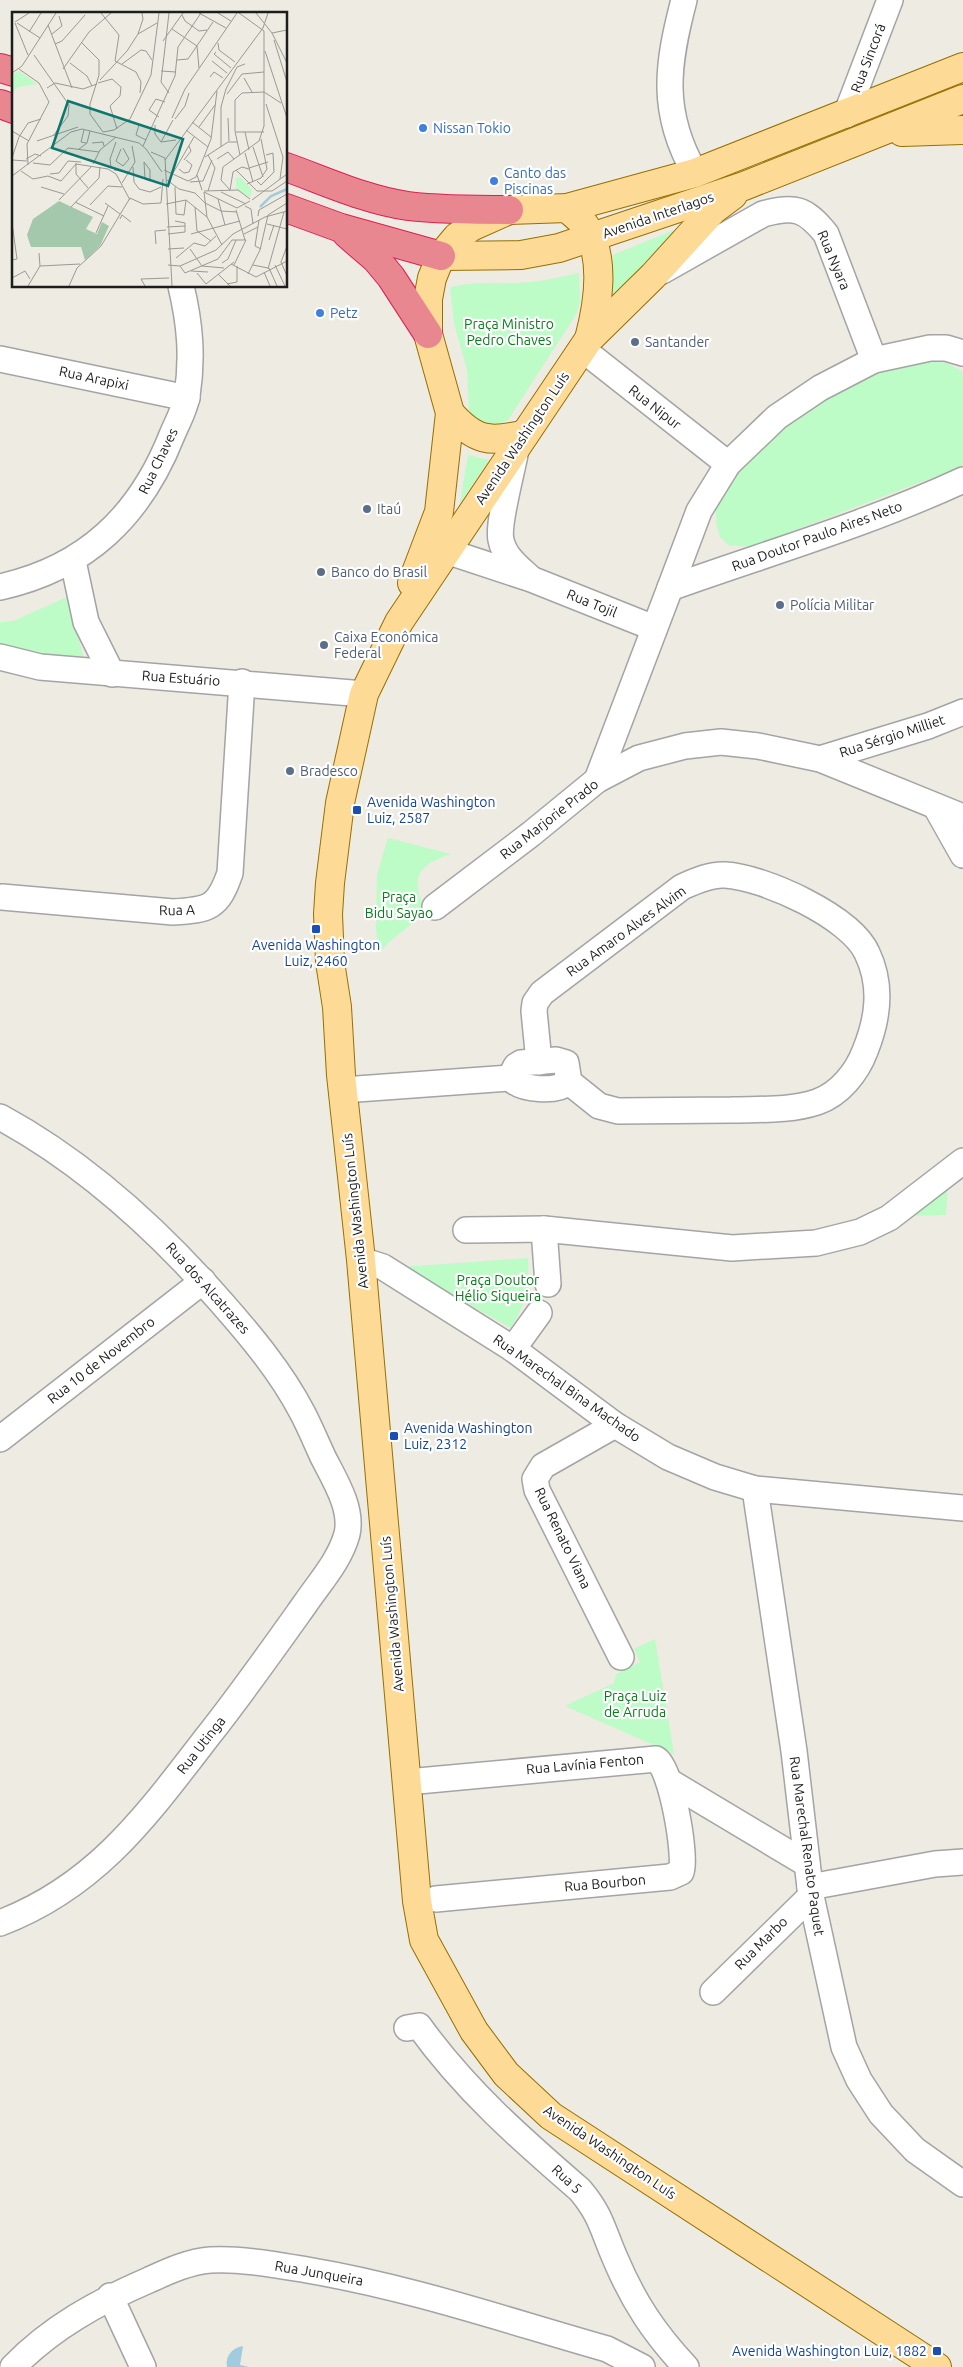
<svg xmlns="http://www.w3.org/2000/svg" width="963" height="2367" viewBox="0 0 963 2367" font-family="Ubuntu,sans-serif">
  <rect width="100%" height="100%" fill="#eeebe2"/>
  <g fill="#bdfbc7">
    <path d="M674 230 673 237 615 296 608 294 613 255Z"/>
    <path d="M579 273 580 301 577 313 508 420 493 427 485 425 476 419 469 410 467 370 454 323 450 288C463 281 513 284 532 282 548 280 563 276 579 273Z"/>
    <path d="M923 360 947 363 963 372V466L751 547 728 545 720 537 716 522V506L745 458 817 401 894 363Z"/>
    <path d="M468 455 489 460 460 503Z"/>
    <path d="M67 597 85 662 14 652 0 646V622L13 621Z"/>
    <path d="M388 838 451 854C416 866 410 877 426 912L388 943 379 953 376 929 377 875Z"/>
    <path d="M948 1184 946 1215 910 1216Z"/>
    <path d="M528 1258C530 1285 525 1305 511 1328L401 1267Z"/>
    <path d="M655 1639 674 1754 565 1706 614 1683 616 1674 640 1662 634 1649Z"/>
  </g>
  <path fill="#a1cbde" d="M243 2346 240 2365 249 2367H227C225 2356 232 2348 243 2346Z"/>
  <g fill="none" stroke-linecap="round" stroke-linejoin="round">
    <defs>
      <g id="minor">
        <path d="M684 0C667 65 660 112 695 173"/>
        <path d="M846 115 890 0"/>
        <path d="M662 271 763 214C795 205 806 209 826 234L874 360"/>
        <path d="M582 349 728 464"/>
        <path d="M963 353 946 348H930L874 360 820 388 777 417 728 464 699 511 670 588C768 553 868 524 963 480"/>
        <path d="M0 359 187 398"/>
        <path d="M516 449C513 469 497 524 501 540 504 556 518 567 529 577"/>
        <path d="M446 551 531 579 654 628"/>
        <path d="M73 561 86 622 112 674"/>
        <path d="M0 587C86 568 140 516 172 435 177 423 185 409 187 396 193 357 190 324 181 286"/>
        <path d="M0 657 40 667 364 694"/>
        <path d="M820 759 928 726 963 712"/>
        <path d="M597 780 670 588"/>
        <path d="M936 807 963 855"/>
        <path d="M2 897 173 912C209 910 218 908 230 873L242 682"/>
        <path d="M435 907 531 834 597 780 639 758 685 746 721 742 758 746 820 759 963 817"/>
        <path d="M556 1060 566 1063 569 1082C556 1093 521 1090 510 1078L516 1066 521 1063Z"/>
        <path d="M539 1062 534 1011 535 1003 542 993 682 887C695 881 711 874 725 875 764 877 851 917 867 953 883 986 878 1019 865 1051 857 1072 840 1094 817 1102 790 1111 760 1109 731 1110 694 1110 656 1111 618 1111L599 1106 569 1082"/>
        <path d="M343 1090 510 1078"/>
        <path d="M0 1117C85 1163 158 1230 221 1302 251 1336 281 1372 302 1412 310 1427 316 1442 323 1457 334 1479 353 1508 347 1534 340 1560 320 1582 305 1604 273 1649 242 1693 208 1736 147 1815 97 1886 0 1923"/>
        <path d="M544 1229 548 1284"/>
        <path d="M466 1230 544 1229 732 1248 816 1243 860 1232 889 1218 963 1161"/>
        <path d="M361 1260 383 1267 513 1349 615 1425 668 1457 715 1477 755 1489 963 1508"/>
        <path d="M513 1349 539 1313"/>
        <path d="M615 1425 543 1466 535 1479 537 1490 621 1657"/>
        <path d="M0 1439 203 1281"/>
        <path d="M755 1489 794 1751 811 1896 844 2047 859 2080 881 2114 915 2150 963 2184"/>
        <path d="M418 1781 656 1759C671 1766 687 1857 681 1872L670 1877 436 1899"/>
        <path d="M670 1782 807 1864"/>
        <path d="M810 1887 935 1864 963 1862"/>
        <path d="M713 1992 811 1896"/>
        <path d="M407 2028 419 2026C465 2090 521 2139 580 2190 601 2215 602 2228 615 2258 633 2301 654 2333 686 2367"/>
        <path d="M110 2296 143 2367"/>
        <path d="M13 2367C52 2327 98 2302 149 2280 169 2271 188 2262 210 2260 240 2258 277 2265 307 2270 409 2287 508 2321 607 2349L642 2367"/>
      </g>
      <g id="major">
        <path d="M902 132 963 130"/>
        <path d="M567 208C573 214 581 219 586 227 606 259 598 305 589 339L399 622 364 694 340 803 330 883 328 914 330 962 337 1007 341 1075 361 1260 417 1901 424 1940 474 2031 506 2074 551 2116 937 2367"/>
        <path d="M441 256 521 255 559 248 744 186 963 99"/>
        <path d="M589 339 653 276 713 210 733 195"/>
        <path d="M450 413C475 441 489 443 525 434"/>
        <path d="M412 583 439 512 450 413 428 334V299L432 278 441 256 457 237 471 227 509 210 567 208 695 173 963 67"/>
      </g>
      <g id="highway">
        <path d="M0 68 14 72"/>
        <path d="M0 104 14 109"/>
        <path d="M286 167C325 181 366 200 408 206 441 210 475 210 509 210"/>
        <path d="M286 208 341 228 441 256"/>
        <path d="M347 234 376 259 391 277 428 334"/>
      </g>
    </defs>
    <use href="#minor" stroke="#a4a4a4" stroke-width="28"/>
    <use href="#major" stroke="#957000" stroke-width="30"/>
    <use href="#highway" stroke="#dd1f50" stroke-width="30"/>
    <use href="#minor" stroke="#fff" stroke-width="25"/>
    <use href="#major" stroke="#feda97" stroke-width="28"/>
    <use href="#highway" stroke="#e98791" stroke-width="28"/>
  </g>
  <g fill="#3f7fe0" stroke="#fff" stroke-width="2">
    <circle cx="423" cy="128" r="5"/>
    <circle cx="494" cy="181" r="5"/>
    <circle cx="320" cy="313" r="5"/>
  </g>
  <g fill="#5c6f8a" stroke="#fff" stroke-width="2">
    <circle cx="635" cy="342" r="5"/>
    <circle cx="367" cy="509" r="5"/>
    <circle cx="321" cy="572" r="5"/>
    <circle cx="780" cy="605" r="5"/>
    <circle cx="324" cy="645" r="5"/>
    <circle cx="290" cy="771" r="5"/>
  </g>
  <g fill="#1a4fb4" stroke="#fff" stroke-width="2">
    <rect x="352" y="805" width="10" height="10" rx="2.5"/>
    <rect x="311" y="924" width="10" height="10" rx="2.5"/>
    <rect x="389" y="1431" width="10" height="10" rx="2.5"/>
    <rect x="932" y="2346" width="10" height="10" rx="2.5"/>
  </g>
  <g text-anchor="middle" dominant-baseline="central" stroke-width="4.5" stroke-linejoin="round" paint-order="stroke">
    <g font-size="14" fill="#1d1d1d" stroke="#fff">
      <text transform="translate(868 58) rotate(-69)">Rua Sincorá</text>
      <text transform="translate(658 215) rotate(-19)">Avenida Interlagos</text>
      <text transform="translate(834 260) rotate(67)">Rua Nyara</text>
      <text transform="translate(94 378) rotate(12)">Rua Arapixi</text>
      <text transform="translate(655 407) rotate(38)">Rua Nipur</text>
      <text transform="translate(522 438) rotate(-56)">Avenida Washington Luís</text>
      <text transform="translate(158 461) rotate(-64)">Rua Chaves</text>
      <text transform="translate(817 536) rotate(-20)">Rua Doutor Paulo Aires Neto</text>
      <text transform="translate(592 603) rotate(22)">Rua Tojil</text>
      <text transform="translate(181 678) rotate(4)">Rua Estuário</text>
      <text transform="translate(892 736) rotate(-18)">Rua Sérgio Milliet</text>
      <text transform="translate(549 819) rotate(-38)">Rua Marjorie Prado</text>
      <text transform="translate(177 910) rotate(-1)">Rua A</text>
      <text transform="translate(626 931) rotate(-36)">Rua Amaro Alves Alvim</text>
      <text transform="translate(355 1211) rotate(-96)">Avenida Washington Luís</text>
      <text transform="translate(208 1288) rotate(48)">Rua dos Alcatrazes</text>
      <text transform="translate(101 1360) rotate(-38)">Rua 10 de Novembro</text>
      <text transform="translate(567 1388) rotate(35)">Rua Marechal Bina Machado</text>
      <text transform="translate(563 1538) rotate(64)">Rua Renato Viana</text>
      <text transform="translate(392 1614) rotate(-95)">Avenida Washington Luís</text>
      <text transform="translate(201 1745) rotate(-52)">Rua Utinga</text>
      <text transform="translate(585 1764) rotate(-5)">Rua Lavínia Fenton</text>
      <text transform="translate(807 1846) rotate(82)">Rua Marechal Renato Paquet</text>
      <text transform="translate(605 1883) rotate(-5)">Rua Bourbon</text>
      <text transform="translate(761 1943) rotate(-45)">Rua Marbo</text>
      <text transform="translate(610 2152) rotate(34)">Avenida Washington Luís</text>
      <text transform="translate(567 2179) rotate(43)">Rua 5</text>
      <text transform="translate(319 2273) rotate(10)">Rua Junqueira</text>
    </g>
    <g font-size="14" fill="#366cbe" stroke="#fff" text-anchor="start">
      <text x="433" y="128">Nissan Tokio</text>
      <text x="504" y="173">Canto das<tspan x="504" dy="16">Piscinas</tspan></text>
      <text x="330" y="313">Petz</text>
    </g>
    <g font-size="14" fill="#087d1c" stroke="#fff">
      <text x="509" y="324">Praça Ministro<tspan x="509" dy="16">Pedro Chaves</tspan></text>
      <text x="399" y="897">Praça<tspan x="399" dy="16">Bidu Sayao</tspan></text>
      <text x="498" y="1280">Praça Doutor<tspan x="498" dy="16">Hélio Siqueira</tspan></text>
      <text x="635" y="1696">Praça Luiz<tspan x="635" dy="16">de Arruda</tspan></text>
    </g>
    <g font-size="14" fill="#4e5e75" stroke="#fff" text-anchor="start">
      <text x="645" y="342">Santander</text>
      <text x="377" y="509">Itaú</text>
      <text x="331" y="572">Banco do Brasil</text>
      <text x="790" y="605">Polícia Militar</text>
      <text x="334" y="637">Caixa Econômica<tspan x="334" dy="16">Federal</tspan></text>
      <text x="300" y="771">Bradesco</text>
    </g>
    <g font-size="14" fill="#164399" stroke="#fff" text-anchor="start">
      <text x="367" y="802">Avenida Washington<tspan x="367" dy="16">Luiz, 2587</tspan></text>
      <text x="316" y="945" text-anchor="middle">Avenida Washington<tspan x="316" dy="16">Luiz, 2460</tspan></text>
      <text x="404" y="1428">Avenida Washington<tspan x="404" dy="16">Luiz, 2312</tspan></text>
      <text x="927" y="2351" text-anchor="end">Avenida Washington Luiz, 1882</text>
    </g>
  </g>
  <g transform="translate(12 12)">
    <rect width="275" height="275" fill="#eeebe2"/>
    <path d="M47 189 81 205 74 217 85 222 90 210 97 214 88 234 73 248 69 235H19L15 223 21 207Z" fill="#a3c8ab"/>
    <path d="M7 59 25 72 6 75 0 81V63ZM228 165 240 178 238 185 224 177V166Z" fill="#bdfbc7"/>
    <path fill="none" stroke="#a1cbde" stroke-width="2.5" d="M248 195 259 184 275 177"/>
    <path fill="none" stroke="#9a9993" stroke-width="1" d="M89 1 107 23 103 49 124 60 129 70 128 81M157 1 149 70 157 81M187 1 214 16M206 1 219 9M244 1 260 21 275 51M170 3 173 9 187 19 195 18M3 10 17 1M3 11 16 43M5 11 28 26M36 13 60 76M160 17 185 34 187 56M17 20 29 1M260 21 275 18M40 22 50 14 47 4M126 22 131 7 130 1M262 28 275 70M151 29 171 1M70 31 87 48V63L78 92V102L91 120 102 118 118 107 139 63 147 1M206 31 207 38 223 50M43 32 50 29 73 3M253 39 275 106M204 40 202 42 219 56M22 43 57 93 56 104 41 124M165 48 176 47 201 10M200 49 215 61M58 51 75 64 80 74M110 52 129 38 134 39 140 48M7 57 27 71 37 90 15 132 16 153M51 57 77 20 99 1M149 59 164 60M0 61 10 54 44 1M198 65 202 60 211 66M232 66 240 80M88 68 115 39 126 22 145 11M86 71 100 67 109 75 108 84 98 94 105 117M35 76 43 71 71 77 85 72M252 80 269 91M215 82 230 62 252 60M254 92 271 145 268 167M147 105 137 98 144 87 153 90M160 106 173 77 225 1M216 106 217 129M163 107 173 94 177 81M180 110 199 125M127 113 124 123 134 128M143 113V122L149 130 164 128M187 115 203 93M72 118 69 130 74 131M174 118 196 135M0 119 17 129M224 120H252M233 120 237 138M25 129 66 115M149 130 161 108M80 131 91 130 92 134M131 134 163 64 166 35 189 1M209 135V95L214 77 225 55 233 52M241 135 251 165M67 137 75 131 78 119M109 137 104 149 111 154 117 147 111 136M139 140 153 146 160 274M233 141 241 170M228 143 223 119V88L230 81 252 80M193 145 216 130H225M0 146 7 125 16 111 29 107M14 147 23 142 29 144M205 147 216 140 222 147M0 148 15 149M153 148 251 16 256 1M172 148 179 139 177 134M132 150 138 158V169L133 167ZM21 151 38 153 56 136 87 140M64 151V162L76 176M81 152 88 138 104 125M121 155 122 170 127 177 138 180 149 175M99 156 98 147 104 130M237 156 256 150M167 157 172 161 177 160 180 153 174 148M102 158 117 160M152 158 176 169 184 165 199 127 205 79M224 158 245 179H260L275 169M9 159 21 167 36 164 49 169 64 152 96 157 104 162 118 188M161 161 182 125M38 162 47 161 56 149 69 150M185 163 190 178M0 164 59 120 70 117 127 131 134 137 150 160M155 168 167 177 183 181 193 191 209 199 225 200M245 169 249 173 262 160 261 141 254 143M178 170 191 169 200 148M110 171 123 150 120 134M235 172 249 166 255 157 249 127M29 175 52 182M163 175 164 202 172 203 174 188M218 178 209 168 211 155 247 129 252 114V19L227 1M218 178 221 160 230 155 237 157M192 179 226 178 238 187M196 179 203 156 196 143M192 180 195 205 210 233M192 180 225 196 238 189M209 180 234 192M206 187 213 213M47 188 80 154M240 188 275 162M63 190 92 204M93 191 108 202M154 192 174 188 195 205M78 193 96 174 110 175M233 194 239 197 241 212M59 195 87 166 88 155M183 195 185 219 199 229M224 198 233 228M256 203 275 191M246 204 247 198 275 182M108 207 110 203 119 210M247 208 243 234 249 237M0 211 5 247 0 248M255 212 275 217M155 215 173 214M84 221 96 194M156 222 173 220V211L163 209M179 222 228 209M232 222 246 215M257 228 262 213M144 232 143 219 154 218M275 234 269 250 275 264M156 237 172 236M178 237 190 254 212 256M164 246 182 231 193 234 204 224M210 251 216 247 224 228M219 252 244 265M156 253 168 254 204 238 221 222 253 205 275 199M241 253 256 256M263 253 273 274M28 254 68 252M168 254 173 261 206 247 220 228H234L222 253M257 256 265 274M256 257 272 200M179 259 196 260M252 260 258 274M185 261 194 272 222 250M206 262 218 274M236 262 248 238 256 203M244 265 275 249M0 266 13 259 18 267M215 272 225 270V254M16 274 28 254 27 241M57 274 65 256 89 234 118 186 131 192 149 191 151 167M133 274 129 267 157 266"/>
    <path fill="#0f766e" fill-opacity="0.15" stroke="#0f766e" stroke-width="2.5" d="M56 89 171 127 156 174 40 136Z"/>
    <rect width="275" height="275" fill="none" stroke="#1d1d1d" stroke-width="2.5"/>
  </g>
</svg>
